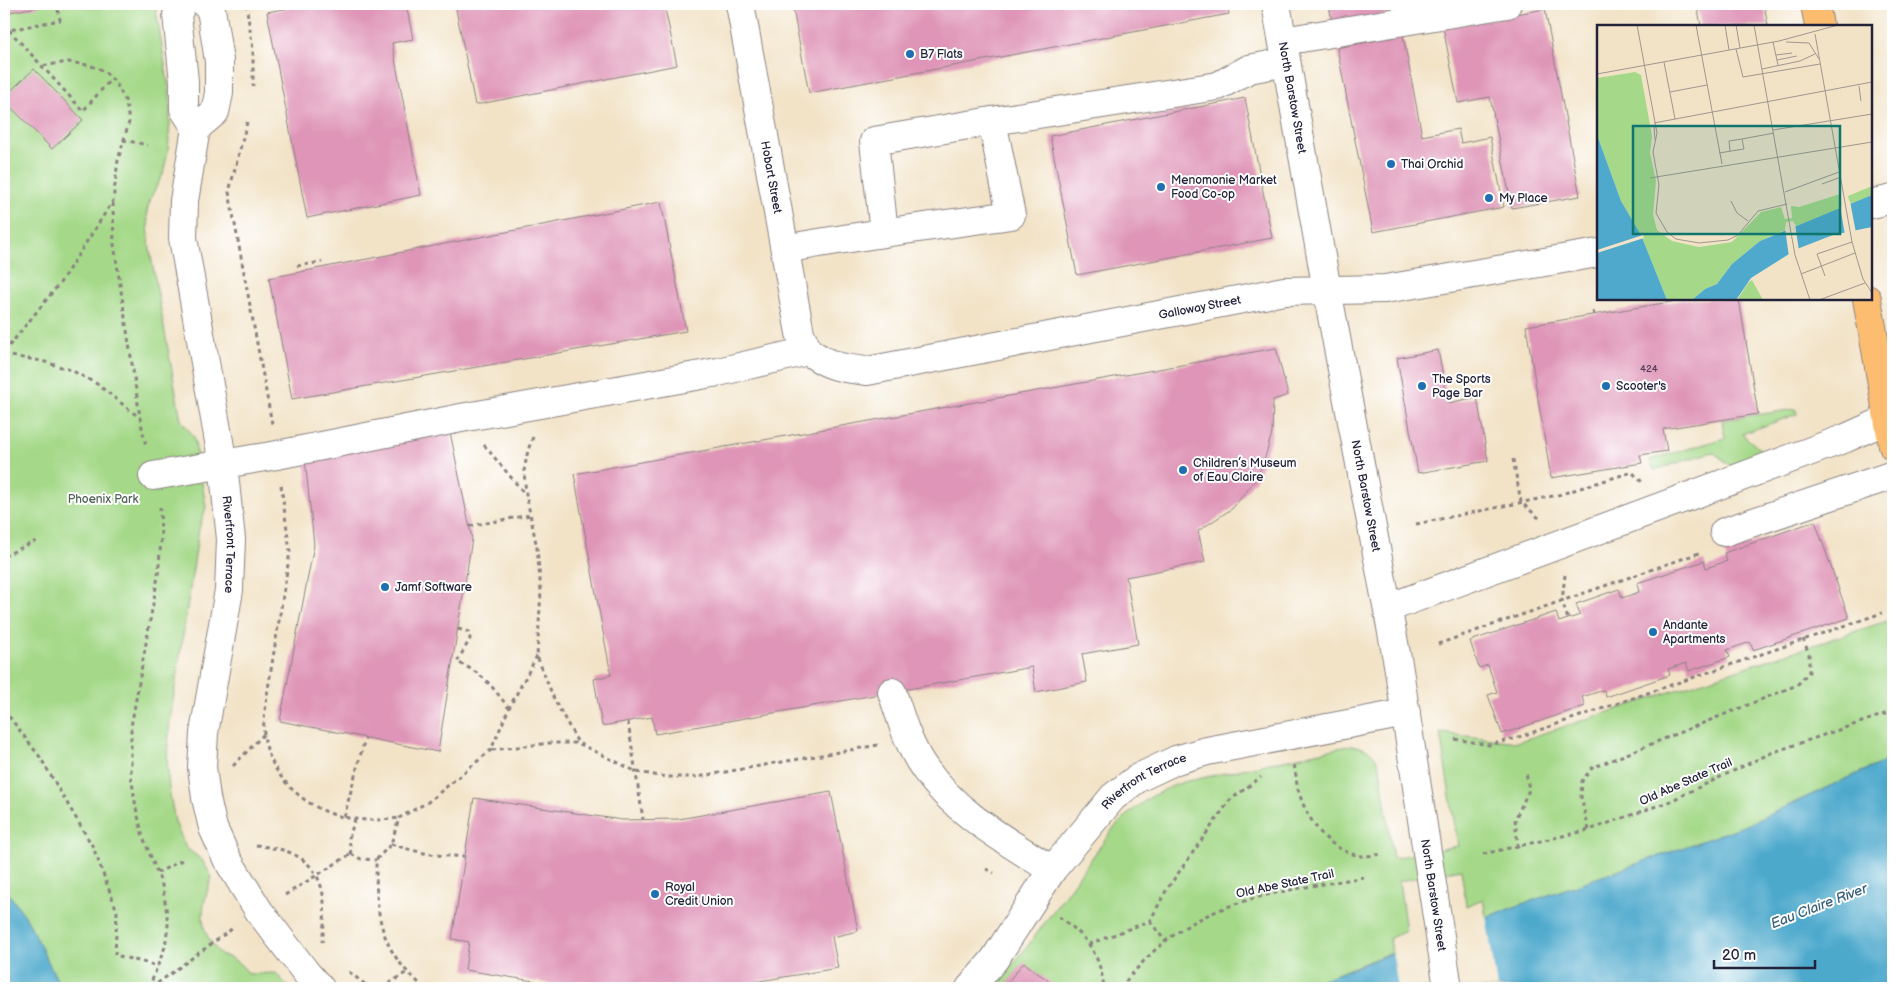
<svg xmlns="http://www.w3.org/2000/svg" width="1897" height="992" viewBox="0 0 1897 992" font-family="'Balsamiq Sans',sans-serif">
  <rect width="100%" height="100%" fill="#fff"/>
  <filter id="ink" filterUnits="userSpaceOnUse"><feTurbulence type="fractalNoise" baseFrequency=".02" numOctaves="2"/><feDisplacementMap in="SourceGraphic" scale="10" xChannelSelector="R" yChannelSelector="G"/><feConvolveMatrix kernelMatrix="1 2 1 2 8 2 1 2 1" color-interpolation-filters="sRGB"/></filter>
  <filter id="wash" filterUnits="userSpaceOnUse"><feTurbulence type="fractalNoise" baseFrequency=".0096" numOctaves="4" result="noise"/><feDisplacementMap in="SourceGraphic" scale="20" xChannelSelector="R" yChannelSelector="G"/><feGaussianBlur stdDeviation="1.12" result="paint"/><feColorMatrix in="noise" values="0 0 0 0 0 0 0 0 0 0 0 0 0 0 0 0 0 1.4 0 .05"/><feComposite in="paint" operator="in"/></filter>
  <g filter="url(#wash)">
    <rect width="100%" height="100%" fill="#f2e3c7"/>
    <g fill="#a5d989" stroke="#647e62">
      <path d="M4 4H155L170 95V123L168 151 163 174 152 195 147 210 150 251 181 420 194 437 206 507 199 529 170 721 167 758 169 789 175 822 186 848 202 860 212 877C206 894 198 916 207 935 210 942 216 949 221 955 233 957 241 964 249 974L276 973 289 988H61L26 917 4 888Z"/>
      <path d="M1796 409 1797 414 1742 434 1769 457 1735 469 1713 452 1654 470 1650 460 1725 438 1722 420Z"/>
      <path d="M1890 620 1893 637V758L1845 779 1747 825 1486 917 1483 899 1466 906 1461 869 1399 881 1406 931 1390 938 1392 952 1301 988H993L1027 947 1113 829C1134 807 1153 792 1184 782L1352 745C1368 749 1375 752 1380 768L1393 858 1458 846 1440 733 1517 742Z"/>
    </g>
    <g fill="#4ea9cc" stroke="#386684">
      <path d="M1893 758V988H1301L1486 917 1747 825 1845 779Z"/>
      <path d="M4 888 26 917 61 988H4Z"/>
    </g>
    <path fill="#f2e3c7" d="M1486 915 1497 988H1398L1392 950Z"/>
    <g id="blocks">
      <g fill="#df95b7">
        <path d="M4 4H38V7L4 13Z"/>
        <path d="M312 4H406L413 39 392 43 421 195 307 218 267 12Z"/>
        <path d="M455 4H664L677 65 475 105Z"/>
        <path d="M792 4H1227L1229 14 809 93Z"/>
        <path d="M1329 4H1400L1401 12 1332 23Z"/>
        <path d="M1697 4H1764L1768 26H1701Z"/>
        <path d="M1545 9 1580 196 1512 208 1490 97 1458 103 1443 27Z"/>
        <path d="M1403 35 1422 136 1458 129 1461 143 1490 137 1504 207 1373 232 1337 48Z"/>
        <path d="M34 69 83 120 52 149 4 100V97Z"/>
        <path d="M1245 98 1272 238 1077 275 1050 136Z"/>
        <path d="M661 202 686 331 292 399 269 278Z"/>
        <path d="M1688 299H1739L1758 414 1663 429 1667 451 1640 455 1642 463 1551 478 1526 326Z"/>
        <path d="M1276 348 1288 395 1273 400 1272 433 1264 461 1256 479 1233 508 1198 531 1205 562 1126 577 1138 644 1082 654 1087 682 1036 692 1032 667 655 734 652 717 602 726 594 679 611 675 574 474Z"/>
        <path d="M1438 350 1448 403 1477 397 1488 461 1418 473 1397 358Z"/>
        <path d="M450 432 472 539 438 752 280 721 314 545 305 459Z"/>
        <path d="M1815 521 1849 618 1753 650 1750 642 1727 650 1730 657 1689 671 1686 663 1668 669 1670 675 1606 697 1604 690 1582 697 1585 706 1502 734 1488 695 1497 692 1488 665 1479 668 1470 641 1556 612 1559 622 1580 615 1576 604 1619 589 1622 598 1639 592 1637 583 1704 561 1706 568 1727 561 1724 553Z"/>
        <path d="M831 792 858 931 832 937 838 968 718 988H577L465 970 469 942 452 939 474 798 622 820 679 819Z"/>
        <path d="M1024 962 1027 965 1058 988H1003Z"/>
      </g>
    </g>
  </g>
  <g filter="url(#ink)">
    <use href="#blocks" fill-opacity="0" stroke="#8a8281" stroke-width="1"/>
    <g fill="none" stroke-linecap="round" stroke-linejoin="round">
      <defs>
        <g id="minor">
          <path d="M182 4 177 15 184 81V109L196 128"/>
          <path id="s1" d="M205 4 211 9 219 61V93L215 112 196 128 184 201 183 238 223 464 231 539 229 590 204 733 202 767 206 798 213 828 227 859 259 911 308 975 320 988"/>
          <path id="s2" d="M740 4 800 333 808 351"/>
          <path id="s3" d="M1276 4 1327 290 1398 664 1448 988"/>
          <path d="M1283 41 1507 4"/>
          <path d="M992 121 1218 86 1249 69 1286 62"/>
          <path d="M1871 204 1893 199"/>
          <path d="M785 249C860 235 935 226 1011 215L992 121 874 141 884 233"/>
          <path id="s4" d="M808 351C830 367 841 368 867 371L1284 291 1385 289 1598 253"/>
          <path d="M153 476 277 455 461 418 718 372 808 351"/>
          <path d="M1724 532 1893 475"/>
          <path d="M1388 608 1846 438 1888 419"/>
          <path d="M892 692C901 718 908 746 925 769 956 814 1007 841 1052 870"/>
          <path id="s5" d="M970 988 994 960 1052 870 1113 797 1138 778 1176 760 1207 751 1406 713"/>
        </g>
        <g id="major">
          <path d="M1815 4 1819 26"/>
          <path d="M1867 299 1893 446"/>
        </g>
      </defs>
      <use href="#minor" stroke="#8a8281" stroke-width="30"/>
      <use href="#major" stroke="#8a8281" stroke-width="30"/>
      <g stroke="#8a8281" stroke-width="3" stroke-dasharray="4 4" stroke-linecap="butt">
        <path d="M246 4 253 49V86"/>
        <path d="M9 30 83 111 111 79"/>
        <path d="M4 31 60 20 57 4"/>
        <path d="M247 122 229 192 272 424"/>
        <path d="M123 140 148 145"/>
        <path d="M113 203 114 244 140 417"/>
        <path d="M297 266 322 262"/>
        <path d="M1593 311 1594 315"/>
        <path d="M4 352 60 283 113 201 118 160 129 122 126 102 116 83 103 70 88 65 68 62 41 66"/>
        <path d="M4 355 42 361 71 370 97 384 140 418 146 446"/>
        <path d="M533 437 528 450 524 471 526 494 537 548 541 591 537 656 554 699 578 743 637 772 666 777H697L878 745"/>
        <path d="M484 445 525 494"/>
        <path d="M1513 459 1521 502 1540 519"/>
        <path d="M281 485 290 552 267 695C265 710 262 727 265 741 273 783 315 816 356 819 371 821 384 820 399 818"/>
        <path d="M1416 524 1558 495 1632 472 1642 482"/>
        <path d="M470 526 530 515"/>
        <path d="M4 556 36 541"/>
        <path d="M1565 575 1562 601 1568 619"/>
        <path d="M458 629 469 632 470 639 457 662C486 675 490 685 509 708"/>
        <path d="M1438 644 1702 552"/>
        <path d="M4 710 40 757 93 847 117 911 115 955 158 966"/>
        <path d="M628 722 643 819"/>
        <path d="M1455 739 1489 745 1513 739 1882 613"/>
        <path d="M492 750 550 743H577"/>
        <path d="M1294 765C1296 772 1296 778 1297 785 1304 816 1327 852 1362 856 1368 856 1376 855 1382 854"/>
        <path d="M233 766 265 733"/>
        <path d="M344 817 365 738"/>
        <path d="M1589 830 1581 797 1582 781 1592 768 1797 685 1809 672V654L1803 639"/>
        <path d="M391 844C417 852 436 857 464 856"/>
        <path d="M256 845C266 847 277 848 286 851 328 866 327 905 322 942"/>
        <path d="M1518 847 1515 819 1529 790 1526 772"/>
        <path d="M351 854 349 838 355 819"/>
        <path d="M351 854 361 859 376 860"/>
        <path d="M1483 854 1589 830 1668 802 1771 753 1891 712"/>
        <path d="M986 869 994 873"/>
        <path d="M157 873 182 860"/>
        <path d="M285 895 351 854"/>
        <path d="M1059 917C1087 936 1100 954 1104 988"/>
        <path d="M1150 921 1165 941"/>
        <path d="M1089 944 1150 921 1167 889 1230 800 1261 777"/>
        <path d="M349 972 370 988"/>
        <path d="M149 988 165 947 168 925 166 907 162 885 143 837 136 808 131 775V727L158 576 161 540 160 505"/>
        <path d="M151 988 233 928"/>
        <path d="M382 988 407 972"/>
        <path d="M425 988C379 951 376 916 376 860L391 844 399 818 428 802 491 750 509 708 537 656"/>
        <path d="M1121 988C1127 979 1135 971 1143 962 1204 897 1282 892 1364 877"/>
      </g>
      <use href="#minor" stroke="#fff" stroke-width="28"/>
      <use href="#major" stroke="#fcbd6f" stroke-width="28"/>
    </g>
  </g>
  <g fill="#1f6fb2" stroke="#fff" stroke-width="2">
    <circle cx="910" cy="54" r="5"/>
    <circle cx="1391" cy="164" r="5"/>
    <circle cx="1161" cy="187" r="5"/>
    <circle cx="1489" cy="198" r="5"/>
    <circle cx="1422" cy="386" r="5"/>
    <circle cx="1606" cy="386" r="5"/>
    <circle cx="1183" cy="470" r="5"/>
    <circle cx="385" cy="587" r="5"/>
    <circle cx="1653" cy="632" r="5"/>
    <circle cx="655" cy="894" r="5"/>
  </g>
  <g text-anchor="middle" dominant-baseline="central" stroke-width="4" stroke-linejoin="round" paint-order="stroke">
    <g font-size="10" fill="#513f5a">
      <text x="1649" y="369">424</text>
    </g>
    <g font-size="12" fill="#22223b" stroke="#fff" text-anchor="start">
      <text x="920" y="54">B7 Flats</text>
      <text x="1401" y="164">Thai Orchid</text>
      <text x="1171" y="180">Menomonie Market<tspan x="1171" dy="14">Food Co-op</tspan></text>
      <text x="1499" y="198">My Place</text>
      <text x="1432" y="379">The Sports<tspan x="1432" dy="14">Page Bar</tspan></text>
      <text x="1616" y="386">Scooter's</text>
      <text x="1193" y="463">Children’s Museum<tspan x="1193" dy="14">of Eau Claire</tspan></text>
      <text x="395" y="587">Jamf Software</text>
      <text x="1663" y="625">Andante<tspan x="1663" dy="14">Apartments</tspan></text>
      <text x="665" y="887">Royal<tspan x="665" dy="14">Credit Union</tspan></text>
    </g>
    <g font-size="12" fill="#22223b" stroke="#fff">
      <text stroke="none"><textPath href="#s3" startOffset="95">North Barstow Street</textPath></text>
      <text stroke="none"><textPath href="#s2" startOffset="176">Hobart Street</textPath></text>
      <text stroke="none"><textPath href="#s4" startOffset="402">Galloway Street</textPath></text>
      <text stroke="none"><textPath href="#s3" startOffset="500">North Barstow Street</textPath></text>
      <text stroke="none"><textPath href="#s1" startOffset="558">Riverfront Terrace</textPath></text>
      <text transform="translate(1686 782) rotate(-24)">Old Abe State Trail</text>
      <text stroke="none"><textPath href="#s5" startOffset="274">Riverfront Terrace</textPath></text>
      <text transform="translate(1285 884) rotate(-12)">Old Abe State Trail</text>
      <text stroke="none"><textPath href="#s3" startOffset="905">North Barstow Street</textPath></text>
    </g>
    <g font-size="12" fill="#506256" stroke="#fff">
      <text x="103" y="499">Phoenix Park</text>
    </g>
    <g font-size="14" font-style="italic" fill="#365f7c" stroke="#fff">
      <text transform="translate(1819 906) rotate(-21)">Eau Claire River</text>
    </g>
  </g>
  <g transform="translate(1597 25)">
    <rect width="275" height="275" fill="#f2e3c7"/>
    <path d="M38 47 44 50 55 111 53 128 59 156 56 190 60 205 75 216 102 222 135 217 164 187 184 182 188 194 195 193 194 181 202 182 243 169 245 183 199 201 196 196 189 197 188 205 163 216 135 239 120 259 108 264 95 275H70L44 210 24 176 0 110V53ZM275 161V170L253 179 251 171ZM155 255 166 275H140L151 258Z" fill="#a5d989"/>
    <path d="M0 110 24 176 44 210 70 275H0ZM275 170V202L236 210 200 224 154 253 139 275H95L108 264 120 259 135 239 163 216Z" fill="#4ea9cc"/>
    <path d="M253 176 259 208 248 210 243 181ZM198 199 202 226 192 232 188 203ZM46 210 47 213 0 228V225Z" fill="#f2e3c7"/>
    <path fill="none" stroke="#9f968f" stroke-width="1" d="M40 0 60 108 56 127 62 160 59 188 70 207 79 214 102 218 131 215 141 210 161 186 190 179M99 0 125 139M128 0 132 25M139 0 143 23M157 0 198 230 213 275M218 9 255 217 266 254 275 268M176 17 181 40M189 17 212 18 222 34M139 24 146 52 223 39M179 30 195 28M180 35 200 31M67 37 78 94M165 44 203 36 218 29M0 49 182 16 241 0M262 61 264 76M73 67 110 60M57 98 275 57M57 100 58 115M176 105 275 89M145 114 177 108M122 128 147 124 145 114 132 116 133 126M53 153 275 117M225 159 244 152M188 167 242 147M134 176 140 188 151 196M204 249 258 228M228 251 220 229 255 217M222 275 268 258"/>
    <path fill="#0f766e" fill-opacity="0.15" stroke="#0f766e" stroke-width="2.5" d="M36 101H243V209H36Z"/>
    <rect width="275" height="275" fill="none" stroke="#22223b" stroke-width="2.5"/>
  </g>
  <rect width="1897" height="992" fill="none" stroke="#fff" stroke-width="20"/>
  <path d="M1714 960v8h101v-8" fill="none" stroke="#22223b" stroke-width="2.5"/>
  <text x="1722" y="960" font-size="15" fill="#22223b" stroke="#ffffff" stroke-width="4" paint-order="stroke">20 m</text>
</svg>
